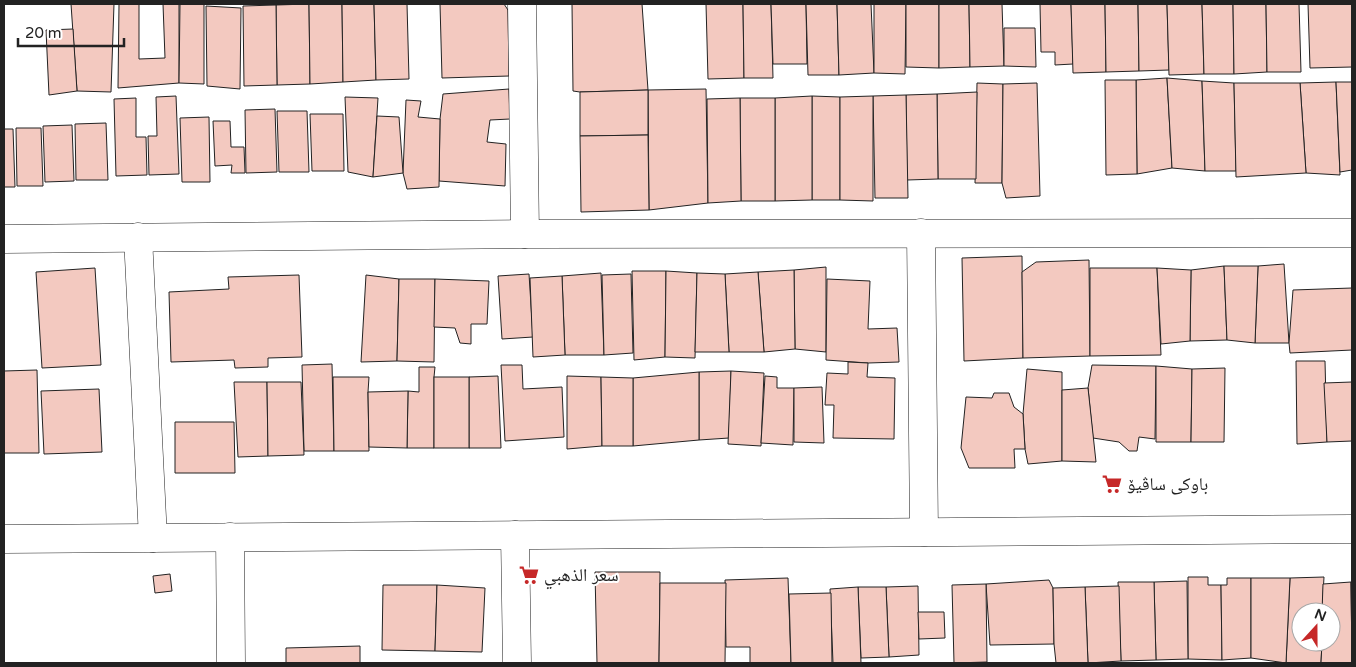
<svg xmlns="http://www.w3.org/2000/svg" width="1356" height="667" viewBox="0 0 1356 667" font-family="'Varela Round','Noto Naskh Arabic',sans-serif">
  <rect width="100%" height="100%" fill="#fff"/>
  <g fill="#f3c9c0" stroke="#222">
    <path d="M71 4H114L111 92 77 91Z"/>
    <path d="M119 4H139V59L165 58 163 4H179V83L118 88Z"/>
    <path d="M180 4H204V84L179 83Z"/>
    <path d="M309 4 310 84 277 85 276 5Z"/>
    <path d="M309 4H342L343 82 310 84Z"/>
    <path d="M342 4H374L376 80 343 82Z"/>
    <path d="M374 4H407L409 79 376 80Z"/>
    <path d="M440 4H504L508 10 509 76 442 78Z"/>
    <path d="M572 4H642L648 90 580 92 573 91Z"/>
    <path d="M706 4H743L744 78 708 79Z"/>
    <path d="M743 4H771L773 78H744Z"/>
    <path d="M771 4H806L807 64H773Z"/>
    <path d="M806 4H837L839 75H808Z"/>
    <path d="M837 4H871L874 73 839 75Z"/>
    <path d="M874 4H906L905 74 874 73Z"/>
    <path d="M906 4H939V68L906 67Z"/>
    <path d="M939 4H969L970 67 939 68Z"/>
    <path d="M969 4H1002L1004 66 970 67Z"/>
    <path d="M1040 4H1071L1073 64 1055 65V52H1041Z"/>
    <path d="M1071 4H1105L1106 72 1073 73Z"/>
    <path d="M1105 4H1138L1139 71 1106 72Z"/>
    <path d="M1138 4H1167L1169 70 1139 71Z"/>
    <path d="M1167 4H1202L1204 74 1169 75Z"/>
    <path d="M1202 4H1233L1234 74H1204Z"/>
    <path d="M1233 4H1266L1267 72 1234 74Z"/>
    <path d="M1266 4H1299L1301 72H1267Z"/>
    <path d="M1308 4H1352V67L1310 68Z"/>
    <path d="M276 5 277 85 244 86 243 6Z"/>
    <path d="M206 6 241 8 240 89 207 86Z"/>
    <path d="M1004 28H1035L1036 67 1004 66Z"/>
    <path d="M73 29 77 91 49 95 46 30Z"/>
    <path d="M1167 78 1172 168 1137 174 1136 80Z"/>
    <path d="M1167 78 1202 81 1205 171 1172 168Z"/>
    <path d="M1105 80H1136L1137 174 1106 175Z"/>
    <path d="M1202 81 1234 83 1236 171H1205Z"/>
    <path d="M1336 82 1340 175 1306 173 1300 83Z"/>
    <path d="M1336 82H1352V170L1340 172Z"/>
    <path d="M977 83 1003 84 1002 183H975Z"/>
    <path d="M1037 83 1040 196 1006 198 1002 183 1003 84Z"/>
    <path d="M1234 83H1300L1306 173 1236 177Z"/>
    <path d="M509 89 510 119 490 120 487 142 506 144 505 186 439 181 440 119 443 94Z"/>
    <path d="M706 89 708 203 649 210 648 90Z"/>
    <path d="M648 90V135L580 136V92Z"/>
    <path d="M977 92 976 179H938L937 94Z"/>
    <path d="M937 94 938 179 907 180 906 95Z"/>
    <path d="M906 95 908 198H875L873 96Z"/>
    <path d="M176 96 179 174 149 175 148 136H157L156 97Z"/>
    <path d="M812 96 840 97V200H812Z"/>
    <path d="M812 96V200L775 201V98Z"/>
    <path d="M873 96V201L840 200V97Z"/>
    <path d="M345 97 378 98 373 177 348 172Z"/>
    <path d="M136 98V137H146L147 175 116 176 114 99Z"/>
    <path d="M740 98H775V201H741Z"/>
    <path d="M740 98 741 201 708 203 707 99Z"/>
    <path d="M406 100 421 101 418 117 440 119 439 187 407 189 403 173Z"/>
    <path d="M275 109 277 172 246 173 245 110Z"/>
    <path d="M277 111H307L309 172H279Z"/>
    <path d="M310 114H343L344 171H312Z"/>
    <path d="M377 116 399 117 403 173 373 177Z"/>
    <path d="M209 117 210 182H182L180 118Z"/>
    <path d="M213 121H230L231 147H244L245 173H231L232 165 215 166Z"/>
    <path d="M106 123 108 180H76L75 124Z"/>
    <path d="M72 125 74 181 45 182 43 126Z"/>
    <path d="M16 128H41L43 186H17Z"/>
    <path d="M4 129H13L15 187H4Z"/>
    <path d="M648 135 649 210 581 212 580 136Z"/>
    <path d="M1022 256 1023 358 964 361 962 258Z"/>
    <path d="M1089 260 1090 356 1023 358 1022 272 1036 262Z"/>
    <path d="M1284 264 1289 343H1255L1258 266Z"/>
    <path d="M1224 266 1227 340 1190 341 1191 270Z"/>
    <path d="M1224 266H1258L1255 343 1227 340Z"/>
    <path d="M826 267V352L795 349 794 270Z"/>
    <path d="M95 268 101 365 42 368 36 272Z"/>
    <path d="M1090 268H1157L1161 355 1090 356Z"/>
    <path d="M1157 268 1191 270 1190 341 1161 344Z"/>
    <path d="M794 270 795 349 764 352 758 272Z"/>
    <path d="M632 271H666L665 357 634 360Z"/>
    <path d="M666 271 697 273 695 358 665 357Z"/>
    <path d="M758 272 764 352H729L725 274Z"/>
    <path d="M601 273 604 355H565L562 276Z"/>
    <path d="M697 273 725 274 729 352H695Z"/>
    <path d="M529 274 533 337 502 339 498 276Z"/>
    <path d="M631 274 633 353 604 355 602 275Z"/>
    <path d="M299 275 302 357 268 358V367L235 368 234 360 171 362 169 292 229 289 228 277Z"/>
    <path d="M366 275 399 279 397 361 361 362Z"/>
    <path d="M562 276 565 355 533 357 530 278Z"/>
    <path d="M399 279H435L434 362 397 361Z"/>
    <path d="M435 279 489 281 487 324H471V344L460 343 455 328 434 327Z"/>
    <path d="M827 279 870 281 868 329 897 328 899 362 868 363 826 360Z"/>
    <path d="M1352 288V350L1290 353 1289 343 1293 290Z"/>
    <path d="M1296 361H1325L1327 442 1297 444Z"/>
    <path d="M848 362 868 363 867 377 895 378 894 439 833 438 834 405H825L827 373 848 374Z"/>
    <path d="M332 364 334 451H304L302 365Z"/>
    <path d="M501 365H522L523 389 562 387 564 437 505 441Z"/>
    <path d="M1092 365 1156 366 1155 439 1139 437 1137 451H1129L1119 442 1093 438 1088 388Z"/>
    <path d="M1156 366 1192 369 1191 442H1156Z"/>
    <path d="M419 367H435L434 377V448H407L408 391 419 392Z"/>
    <path d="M1225 368 1224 442H1191L1192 369Z"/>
    <path d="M1027 369 1062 372V461L1028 464 1025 449 1023 414Z"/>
    <path d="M37 370 39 453H4V371Z"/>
    <path d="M731 371 729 438 699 440V372Z"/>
    <path d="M731 371 764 373 761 446 728 444Z"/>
    <path d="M699 372V440L633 446V378Z"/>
    <path d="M498 376 501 448H469V377Z"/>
    <path d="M567 376 601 377 602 446 567 449Z"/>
    <path d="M765 376 777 377V388H794L793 445 761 443Z"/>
    <path d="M333 377H369L368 392 369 451H334Z"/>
    <rect x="434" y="377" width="35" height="71"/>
    <path d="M601 377 633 378V446H602Z"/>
    <path d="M234 382H267L268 456 238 457Z"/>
    <path d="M267 382H301L304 455 268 456Z"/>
    <path d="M1352 382V441L1327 442 1324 383Z"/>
    <path d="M822 387 824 443 794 442V388Z"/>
    <path d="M1088 388 1096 462 1062 461V390Z"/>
    <path d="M99 389 102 452 44 454 41 391Z"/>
    <path d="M408 391 407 448 369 447 368 392Z"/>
    <path d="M994 393H1009L1014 407 1023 414 1025 449H1014L1015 468H969L961 448 966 397 992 398Z"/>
    <path d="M175 422H234L235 473H175Z"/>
    <path d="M595 572H660L659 663H597Z"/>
    <path d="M170 574 172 591 155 593 153 576Z"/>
    <path d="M1188 577H1208V585H1221L1222 660 1188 659Z"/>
    <path d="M1324 577 1322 612H1301V642H1322L1321 663H1286L1290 578Z"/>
    <path d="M788 578 791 663H750V647H726L725 580Z"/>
    <path d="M1227 578H1251V658L1222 660 1221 585H1227Z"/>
    <path d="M1251 578H1290L1286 663 1251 658Z"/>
    <path d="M1049 580 1053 588 1054 644 990 645 986 584Z"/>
    <path d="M1187 581 1188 659 1156 660 1154 582Z"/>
    <path d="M1118 582H1154L1156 660 1121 661Z"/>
    <path d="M1351 582 1352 663H1321L1322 642H1331V612H1322L1323 584Z"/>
    <path d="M1351 582H1352V663Z"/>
    <path d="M660 583H726L725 663H659Z"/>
    <path d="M986 584 987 662 954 663 952 585Z"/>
    <path d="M383 585H437L435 651 382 650Z"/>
    <path d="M437 585 485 588 482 652 435 651Z"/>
    <path d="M918 586 919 655 889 657 886 587Z"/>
    <path d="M1119 586 1121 661 1088 663 1085 587Z"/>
    <path d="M858 587H886L889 657 861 658Z"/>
    <path d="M858 587 861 663H833L830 589Z"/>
    <path d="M1085 587 1088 663H1056L1054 644 1053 588Z"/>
    <path d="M831 593 832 663H791L789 594Z"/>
    <path d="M918 612H944L945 638 919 639Z"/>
    <path d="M360 646V663H286V648Z"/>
  </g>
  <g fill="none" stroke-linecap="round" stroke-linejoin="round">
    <defs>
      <g id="street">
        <path d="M522 4 525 234"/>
        <path d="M921 233 924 532"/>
        <path d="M138 237 153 538"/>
        <path d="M4 239 525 234 1352 233"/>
        <path d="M515 535 517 663"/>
        <path d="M230 537 231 663"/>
        <path d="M4 539 1352 529"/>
      </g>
    </defs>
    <use href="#street" stroke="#222" stroke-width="29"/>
    <use href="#street" stroke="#fff" stroke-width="28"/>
  </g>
  <defs>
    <symbol id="supermarket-bare" viewBox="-9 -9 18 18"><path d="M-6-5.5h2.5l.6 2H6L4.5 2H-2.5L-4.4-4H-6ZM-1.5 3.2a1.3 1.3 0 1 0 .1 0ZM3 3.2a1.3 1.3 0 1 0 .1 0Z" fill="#c62828" stroke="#fff" stroke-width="2.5" paint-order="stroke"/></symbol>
  </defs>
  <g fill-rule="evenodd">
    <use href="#supermarket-bare" x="1098" y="470" width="28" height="28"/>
    <use href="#supermarket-bare" x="515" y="561" width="28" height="28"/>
  </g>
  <g text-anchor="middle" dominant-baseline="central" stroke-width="4" stroke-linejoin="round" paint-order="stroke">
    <g font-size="18" fill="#222" stroke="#fff" text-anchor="start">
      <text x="1127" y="484">باوکی ساڤیۆ</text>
      <text x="544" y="575">سعر الذهبي</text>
    </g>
  </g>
  <rect width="1356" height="667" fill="none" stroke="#222222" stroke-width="10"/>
  <g transform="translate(1316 627) rotate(21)"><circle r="24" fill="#ffffff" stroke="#a7a7a7"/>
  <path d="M0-4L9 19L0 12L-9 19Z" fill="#c62828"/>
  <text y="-8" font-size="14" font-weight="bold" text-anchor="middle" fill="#222222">N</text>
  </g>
  <path d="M18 38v8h106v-8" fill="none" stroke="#222222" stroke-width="2.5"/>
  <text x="25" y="38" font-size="15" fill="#222222" stroke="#ffffff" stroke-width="4" paint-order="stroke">20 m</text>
</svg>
